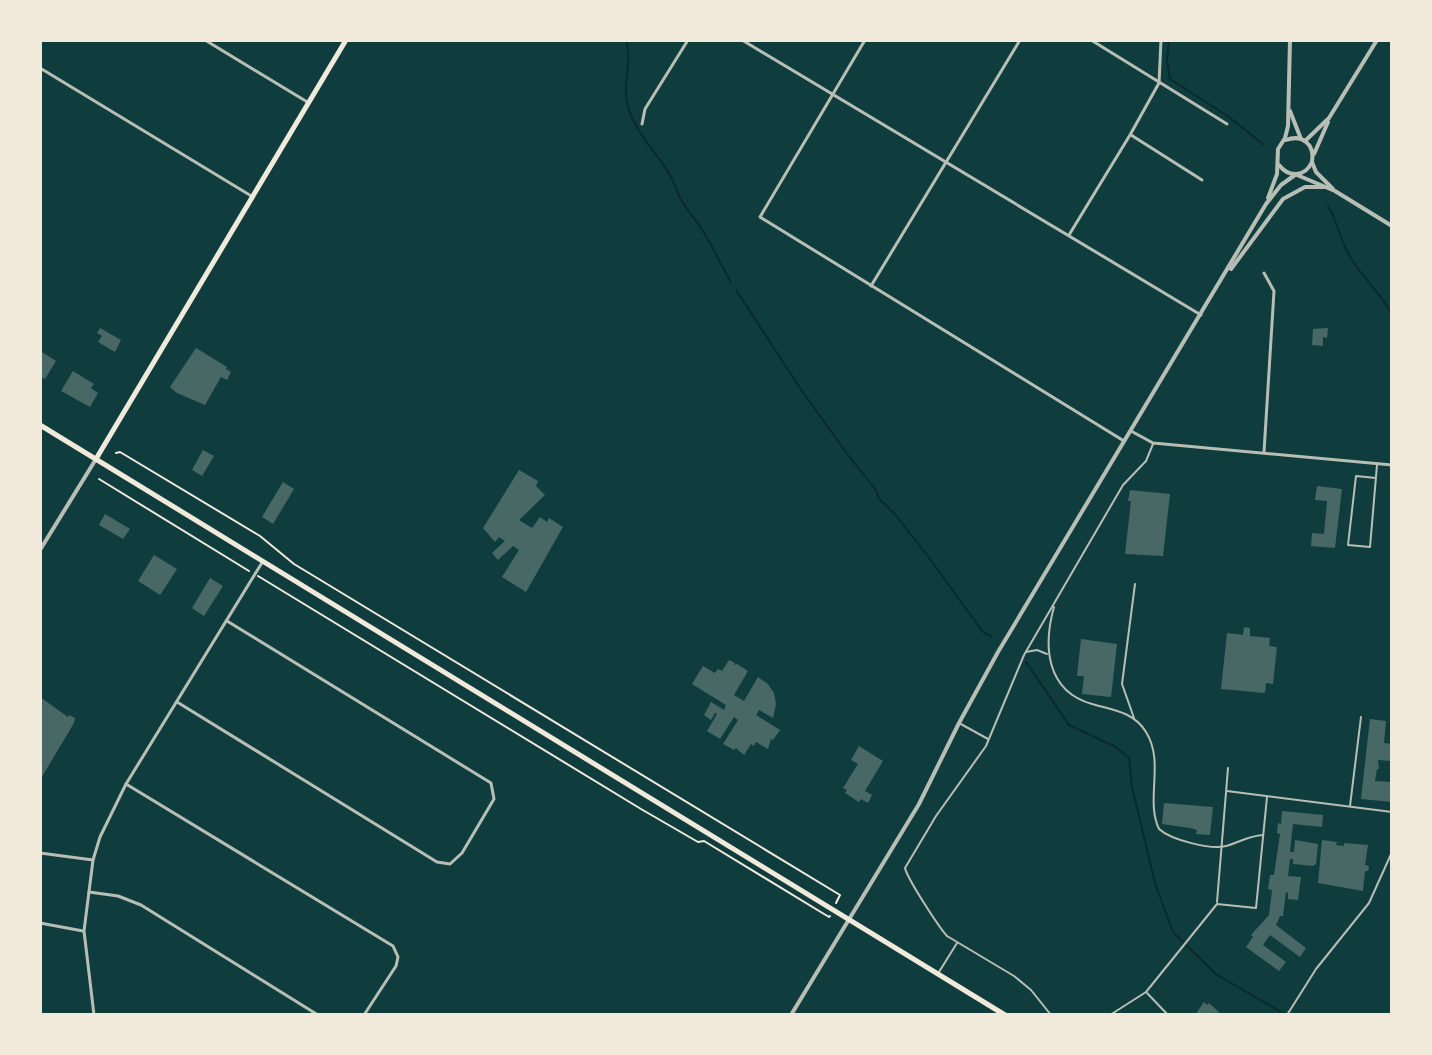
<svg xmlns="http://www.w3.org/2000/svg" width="1432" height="1055" viewBox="0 0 1432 1055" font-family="Karla,sans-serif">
  <rect width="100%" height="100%" fill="#0f3d3e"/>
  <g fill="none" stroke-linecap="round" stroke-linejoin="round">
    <g stroke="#0a2a2b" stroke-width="2">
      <path d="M626 40C633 64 621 84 628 107 635 132 657 153 670 175 674 182 676 190 680 198 686 210 697 220 704 233 714 248 721 266 731 282"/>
      <path d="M1169 40 1167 60 1170 79 1229 117 1264 145"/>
      <path d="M1328 206C1337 221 1340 238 1348 253 1360 276 1380 292 1392 314"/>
      <path d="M736 290 802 391 848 455 876 490 879 499 894 513 927 555 983 632 991 636"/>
      <path d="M1026 662 1069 725 1116 747 1129 758 1132 787 1155 883 1173 932 1217 975 1283 1013"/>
    </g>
  </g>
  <g fill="#486865">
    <path d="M100 328 121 340 115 352 98 342 102 336 97 333Z"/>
    <path d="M1328 328 1327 338 1323 337V346L1312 345 1313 329Z"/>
    <path d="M196 348 227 367 226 369 231 372 227 380 221 377 205 405 177 393 170 387Z"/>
    <path d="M42 352 56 361 45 379 40 377Z"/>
    <path d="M73 371 94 384 91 388 98 393 90 407 61 391Z"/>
    <path d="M203 450 214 456 202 476 192 470Z"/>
    <path d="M519 470 538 481 536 486 545 495 519 520 532 528 540 517 547 522 549 518 563 527 526 592 502 577 519 550 513 546 498 560 492 553 505 541 499 537 495 542 483 528Z"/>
    <path d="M283 482 294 489 273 524 262 517Z"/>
    <path d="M1317 486 1342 489 1335 548 1311 546 1312 533 1324 534 1327 501 1315 500Z"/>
    <path d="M1130 490 1170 494 1163 556 1125 554 1131 501H1128Z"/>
    <path d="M105 514 130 529 123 539 99 525Z"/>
    <path d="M154 555 177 569 160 595 138 581Z"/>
    <path d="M210 578 223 586 204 616 192 608Z"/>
    <path d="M1244 627 1250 628V636L1270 638 1269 646 1277 647 1273 684 1266 683 1265 693 1221 689 1227 633 1243 635Z"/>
    <path d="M1081 639 1117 644 1111 697 1082 694 1084 676H1077Z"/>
    <path d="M729 660 735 663 734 665 737 664 748 671 734 695 744 701 758 677 768 684 774 693 776 704 773 718 759 710 756 715 780 730 773 740 771 739 768 749 756 742 754 746 751 744 744 755 736 748 734 750 723 744 738 720 734 717 720 739 707 731 717 714 715 713 711 720 704 715 711 702 724 710 726 705 692 684 703 666 715 673 718 669 722 671Z"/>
    <path d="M40 697 68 717 69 715 75 718 74 723 40 780Z"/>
    <path d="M1370 719 1386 721 1384 743 1392 744V761L1378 760 1379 769H1377L1375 781 1392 782V802L1361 799Z"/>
    <path d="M859 746 883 761 865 791 872 795 868 803 861 799 859 802 845 793 847 790 843 788 858 764 851 760Z"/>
    <path d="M1164 803 1213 807 1210 835 1196 834 1197 830 1190 828 1162 824Z"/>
    <path d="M1282 811 1323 815 1322 827 1293 824 1290 852H1294L1295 840 1318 844 1316 864 1313 866 1293 864V859H1290L1288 876 1301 877 1298 900 1288 899V893L1286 892 1283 916H1280L1276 925 1306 948 1300 957 1270 935 1263 945 1286 962 1279 971 1246 947 1253 937 1251 935 1269 915 1272 890 1268 889 1270 875H1274L1280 834 1277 833 1278 823 1281 824Z"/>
    <path d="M1322 840 1337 842 1336 845 1344 846V843L1368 845 1365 865 1369 866 1368 871H1365L1363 891 1318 883Z"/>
    <path d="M1204 1002 1207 1005 1209 1003 1222 1015H1195Z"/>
  </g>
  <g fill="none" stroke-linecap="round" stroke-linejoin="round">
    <g stroke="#f1e9da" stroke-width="2">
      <path d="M116 453 120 452 260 536 294 564 840 895 836 903"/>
      <path d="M99 479 249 571"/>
      <path d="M258 576 641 809 698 842 704 841 829 917 830 916"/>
    </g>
    <g stroke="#b8beb3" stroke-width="2">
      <path d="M1376 478 1356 476 1348 545 1370 547 1377 465"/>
      <path d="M1054 607C1043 646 1046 691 1092 704 1113 710 1134 712 1146 732 1165 762 1145 800 1159 829 1171 840 1211 850 1226 846 1240 842 1248 836 1263 835"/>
      <path d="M1026 652 1037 650 1047 654"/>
      <path d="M1134 718 1122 684 1135 584"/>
      <path d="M959 723 988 739"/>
      <path d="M1227 791 1392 812"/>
      <path d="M1350 806 1361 717"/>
      <path d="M1217 902 1228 768"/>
      <path d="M939 972 957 943"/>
      <path d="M1147 993 1168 1015"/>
      <path d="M1051 1015 1031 990 1014 976 947 936C938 926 907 878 905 868L936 816 986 746 1024 655 1123 485 1146 461 1153 444"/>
      <path d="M1110 1015 1146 992 1217 904 1256 908 1267 797"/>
      <path d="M1287 1015 1316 969 1369 903 1392 852"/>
    </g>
    <g stroke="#b8beb3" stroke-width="3">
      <path d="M205 40 309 103"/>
      <path d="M742 40 1201 315"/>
      <path d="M865 40 760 217 1124 441"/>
      <path d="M1091 40 1227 124"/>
      <path d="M40 68 253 197"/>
      <path d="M642 124 645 109 688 40"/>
      <path d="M1131 135 1202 180"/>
      <path d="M1069 235 1130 135 1159 83 1161 40"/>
      <path d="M1264 273 1274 291 1264 452"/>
      <path d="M871 286 1020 40"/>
      <path d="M1131 431 1153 443 1392 465"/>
      <path d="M177 702 437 862 450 864 462 853 494 799 491 783 227 621"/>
      <path d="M126 784 393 946 398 957 396 966 364 1015"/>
      <path d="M40 853 93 860"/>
      <path d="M89 892 118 896 141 905 318 1015"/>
      <path d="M40 923 83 931"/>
      <path d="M94 1015 84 931 93 860 100 837 126 784 263 561"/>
    </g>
    <g stroke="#b8beb3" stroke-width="4">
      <path d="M1290 111 1301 139"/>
      <path d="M1305 141 1329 118 1377 40"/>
      <path d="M1314 154 1328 122"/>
      <path d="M1312 162 1316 172 1333 189"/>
      <path d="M1279 165C1289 178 1305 177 1312 162 1315 144 1302 134 1286 140"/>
      <path d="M1297 175 1335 191 1392 226"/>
      <path d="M1268 198 1277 174 1278 149 1285 138 1288 126 1290 40"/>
      <path d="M1231 269 1283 199 1305 187H1325"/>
      <path d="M40 550 96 459"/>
      <path d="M791 1015 919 804 959 723 998 652 1266 204 1281 185 1295 175"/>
    </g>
    <path stroke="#f1e9da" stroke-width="5" d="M96 459 346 40"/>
    <path stroke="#f1e9da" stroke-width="5" d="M40 425 1005 1015"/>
  </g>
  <rect width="1432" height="1055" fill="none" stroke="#f1e9da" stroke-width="84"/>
</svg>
